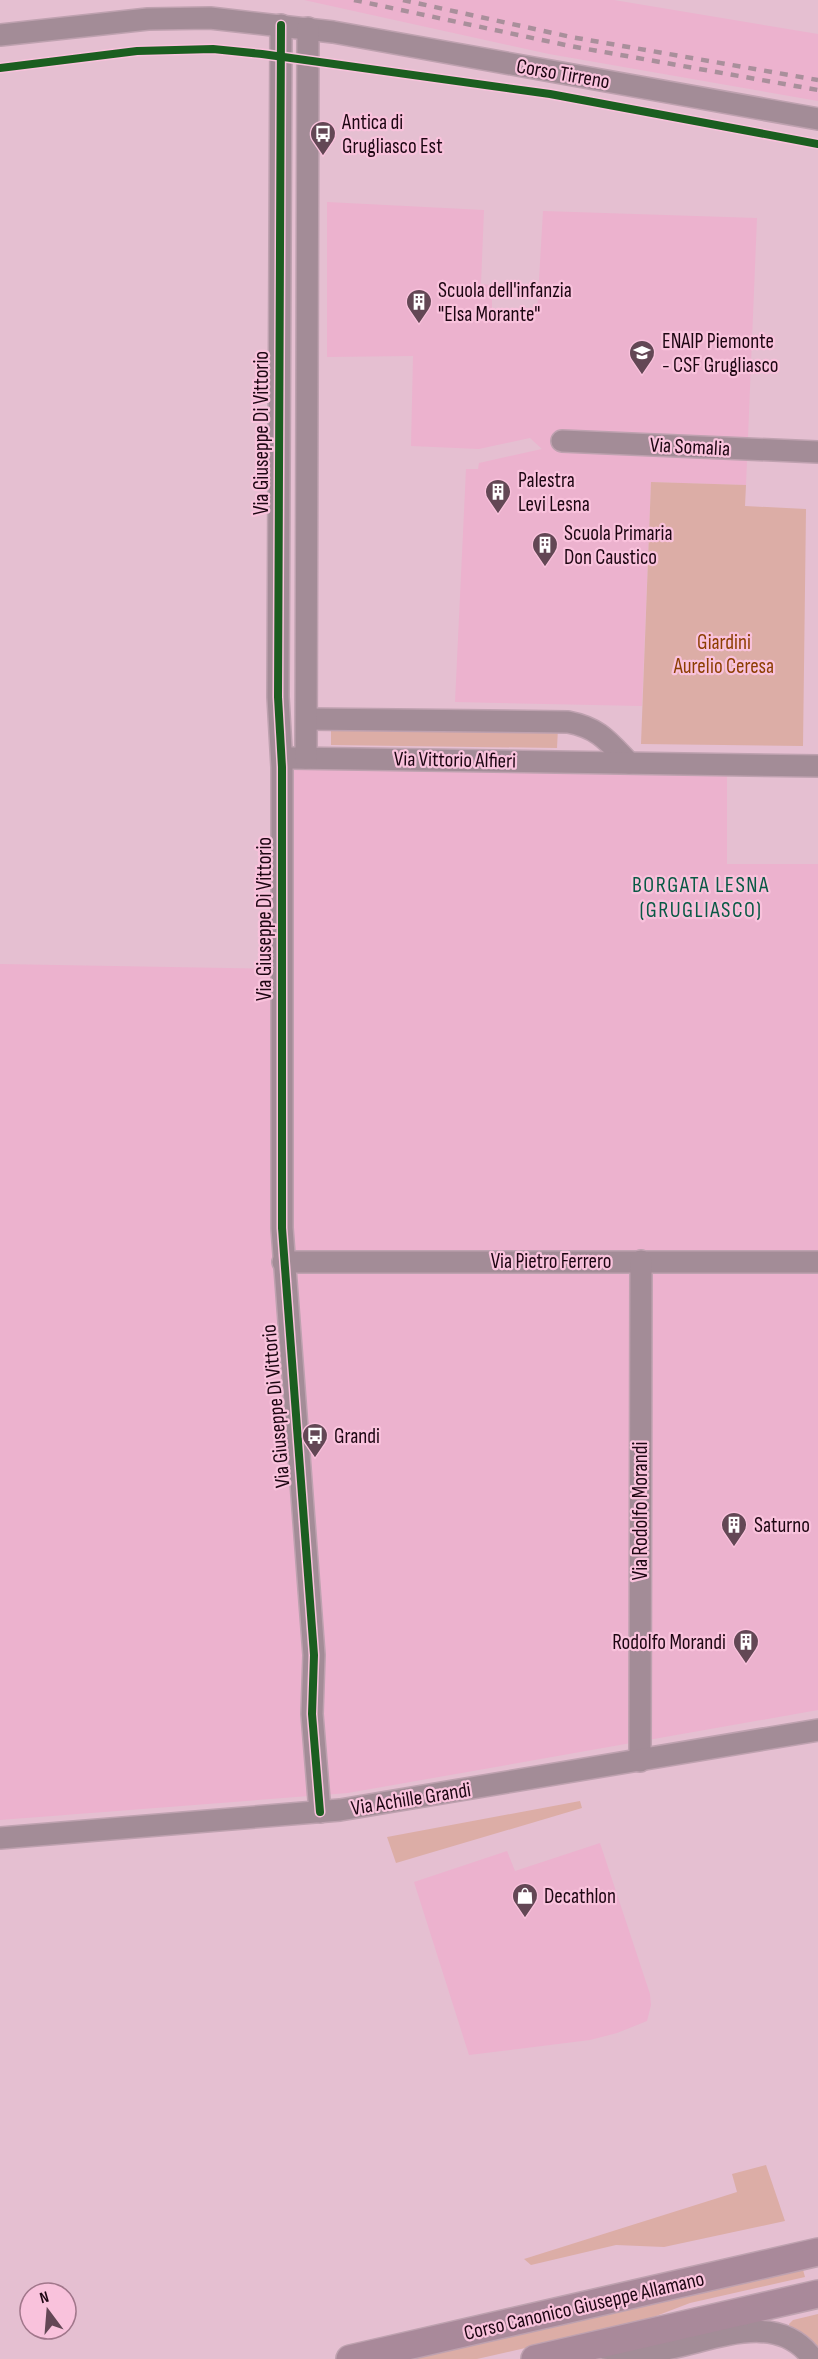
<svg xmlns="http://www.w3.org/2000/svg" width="818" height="2359" viewBox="0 0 818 2359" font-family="'Sofia Sans Condensed',sans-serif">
  <rect width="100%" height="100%" fill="#e5bfd1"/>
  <g fill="#ecb2ce">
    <path d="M304 0H614L818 34V101L549 54Z"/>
    <path d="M327 202 484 210 481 284 492 285V311L537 314 543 211 757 218 746 485 651 482 642 706 455 702 466 469H478L479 463 542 449 530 438 479 449 411 446 413 356 327 357Z"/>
    <path d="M283 764 727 771V864H818V1710L348 1793 0 1820V964L284 969Z"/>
    <path d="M600 1843 650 1994 651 2005 647 2021 617 2033 590 2040 469 2055 414 1882 507 1851 515 1871Z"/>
  </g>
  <g fill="#dcada6">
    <path d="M651 482 746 485 745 506 806 509 803 746 641 744Z"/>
    <path d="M331 726 558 728 557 748 331 745Z"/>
    <path d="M580 1801 582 1808 396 1863 387 1837Z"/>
    <path d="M766 2165 785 2221 664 2247 616 2245 531 2265 524 2259 737 2192 732 2174Z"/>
    <path d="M802 2266 805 2277 690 2303 643 2321 477 2359H397Z"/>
    <path d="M818 2314V2354L791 2332 789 2324 793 2320Z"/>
  </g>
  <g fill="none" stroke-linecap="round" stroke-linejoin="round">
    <defs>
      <g id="minor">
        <path d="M281 25 278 697 282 767V1228L314 1655 312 1714 320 1812"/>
        <path d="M0 35 148 19 210 18 333 32 818 119"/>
        <path d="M562 441 818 452"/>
        <path d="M307 719 568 722C599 728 608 741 629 763"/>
        <path d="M291 758 818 766"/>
        <path d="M306 758 308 28"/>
        <path d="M283 1262H818"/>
        <path d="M640 1761 641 1261"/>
        <path d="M0 1838 340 1810 818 1730"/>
        <path d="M604 2348C622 2350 641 2353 660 2350 708 2343 776 2307 813 2359"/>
      </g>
      <g id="major">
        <path d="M350 2359 818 2252"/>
        <path d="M535 2359 818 2294"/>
      </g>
    </defs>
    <use href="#minor" stroke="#bea1af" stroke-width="24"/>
    <use href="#major" stroke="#bea1af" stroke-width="30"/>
    <use href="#minor" stroke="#a38c97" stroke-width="21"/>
    <use href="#major" stroke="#a9899a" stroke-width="27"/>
    <g stroke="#a98f9b" stroke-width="4.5" stroke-dasharray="8 8" stroke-linecap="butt">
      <path d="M354 0 570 46 818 90"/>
      <path d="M403 0 571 37 818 80"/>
    </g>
    <defs>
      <g id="cycleway">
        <path d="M281 25 278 697 282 767V1228L314 1655 312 1714 320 1812"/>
        <path d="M0 68 137 51 213 49 262 54 550 94 818 144"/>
      </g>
    </defs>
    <use href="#cycleway" stroke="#f9c2dc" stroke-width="11"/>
    <use href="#cycleway" stroke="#1b5e20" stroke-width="8"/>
  </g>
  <defs>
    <symbol id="bus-pin" viewBox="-11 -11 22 30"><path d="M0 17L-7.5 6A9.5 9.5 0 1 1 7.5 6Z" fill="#634755" stroke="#f9c2dc"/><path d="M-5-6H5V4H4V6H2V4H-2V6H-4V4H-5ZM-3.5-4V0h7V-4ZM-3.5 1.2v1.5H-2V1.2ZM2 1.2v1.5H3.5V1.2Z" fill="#fff"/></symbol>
    <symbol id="building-pin" viewBox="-11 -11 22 30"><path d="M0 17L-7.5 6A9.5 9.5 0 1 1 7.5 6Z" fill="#634755" stroke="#f9c2dc"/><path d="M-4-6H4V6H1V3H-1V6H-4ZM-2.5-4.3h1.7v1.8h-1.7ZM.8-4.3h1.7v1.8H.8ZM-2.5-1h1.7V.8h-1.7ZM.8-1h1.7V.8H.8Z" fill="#fff"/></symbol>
    <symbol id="school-pin" viewBox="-11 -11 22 30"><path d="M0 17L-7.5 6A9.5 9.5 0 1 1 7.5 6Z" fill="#634755" stroke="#f9c2dc"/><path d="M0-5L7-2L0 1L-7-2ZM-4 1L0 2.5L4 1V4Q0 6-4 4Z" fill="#fff"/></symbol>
    <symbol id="shop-pin" viewBox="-11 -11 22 30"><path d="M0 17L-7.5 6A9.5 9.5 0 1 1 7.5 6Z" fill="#634755" stroke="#f9c2dc"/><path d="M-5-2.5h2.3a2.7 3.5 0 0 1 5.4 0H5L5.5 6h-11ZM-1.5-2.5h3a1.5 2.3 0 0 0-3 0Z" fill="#fff"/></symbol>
  </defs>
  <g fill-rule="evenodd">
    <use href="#bus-pin" x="308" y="119" width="30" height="40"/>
    <use href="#building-pin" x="404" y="287" width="30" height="40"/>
    <use href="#school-pin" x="627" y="338" width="30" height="40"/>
    <use href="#building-pin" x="483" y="477" width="30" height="40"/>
    <use href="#building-pin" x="530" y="530" width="30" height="40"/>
    <use href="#bus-pin" x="300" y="1421" width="30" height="40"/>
    <use href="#building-pin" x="719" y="1510" width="30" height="40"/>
    <use href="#building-pin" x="731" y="1627" width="30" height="40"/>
    <use href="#shop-pin" x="510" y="1881" width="30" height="40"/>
  </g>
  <g text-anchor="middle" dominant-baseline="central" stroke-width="4.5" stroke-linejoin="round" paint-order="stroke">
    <g font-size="21" fill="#1d0612" stroke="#f9c2dc">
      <text transform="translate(563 74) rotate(10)">Corso Tirreno</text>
      <text transform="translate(261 433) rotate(-90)">Via Giuseppe Di Vittorio</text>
      <text transform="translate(690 447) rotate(3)">Via Somalia</text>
      <text transform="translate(455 760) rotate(1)">Via Vittorio Alfieri</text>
      <text transform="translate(264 919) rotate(-90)">Via Giuseppe Di Vittorio</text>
      <text x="551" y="1261">Via Pietro Ferrero</text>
      <text transform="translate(276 1406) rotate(-95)">Via Giuseppe Di Vittorio</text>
      <text transform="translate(640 1511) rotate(-90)">Via Rodolfo Morandi</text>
      <text transform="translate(411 1799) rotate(-9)">Via Achille Grandi</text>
      <text transform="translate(584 2306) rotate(-13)">Corso Canonico Giuseppe Allamano</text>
    </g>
    <g font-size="21" fill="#1d0612" stroke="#f9c2dc" text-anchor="start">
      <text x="342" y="122">Antica di<tspan x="342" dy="24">Grugliasco Est</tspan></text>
      <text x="438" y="290">Scuola dell'infanzia<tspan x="438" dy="24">"Elsa Morante"</tspan></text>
      <text x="662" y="341">ENAIP Piemonte<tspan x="662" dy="24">- CSF Grugliasco</tspan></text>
      <text x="518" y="480">Palestra<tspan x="518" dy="24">Levi Lesna</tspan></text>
      <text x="564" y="533">Scuola Primaria<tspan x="564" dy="24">Don Caustico</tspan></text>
      <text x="334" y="1436">Grandi</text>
      <text x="754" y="1525">Saturno</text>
      <text x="726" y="1642" text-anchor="end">Rodolfo Morandi</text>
      <text x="544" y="1896">Decathlon</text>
    </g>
    <g font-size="21" fill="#8c3e02" stroke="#f9c2dc">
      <text x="724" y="642">Giardini<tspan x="724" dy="24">Aurelio Ceresa</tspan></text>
    </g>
    <g font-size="22" letter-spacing="1.5" fill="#085944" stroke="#f9c2dc">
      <text x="701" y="885">BORGATA LESNA<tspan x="701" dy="25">(GRUGLIASCO)</tspan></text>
    </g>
  </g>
  <g transform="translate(48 2311) rotate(344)"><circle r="28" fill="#f9c2dc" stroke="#a1778b" stroke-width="1.5"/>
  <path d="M0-4.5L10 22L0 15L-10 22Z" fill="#634755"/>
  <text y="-9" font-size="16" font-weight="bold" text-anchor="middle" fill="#1d0612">N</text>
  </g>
</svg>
